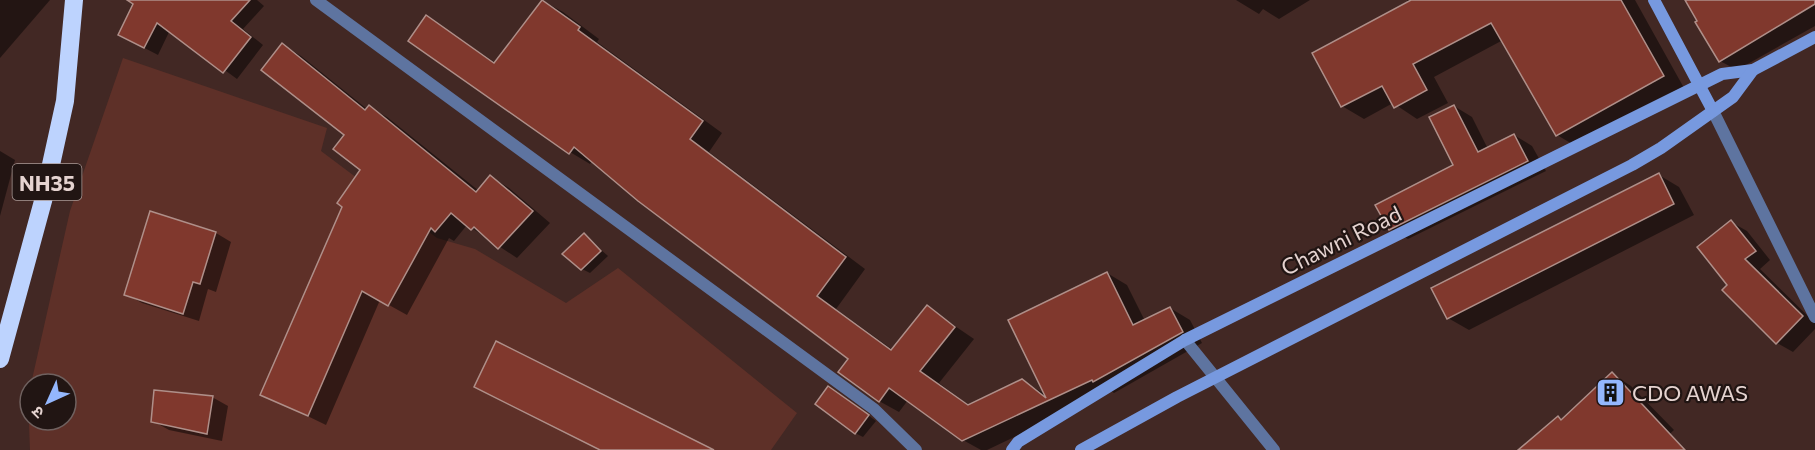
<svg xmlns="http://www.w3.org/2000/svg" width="1815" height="450" viewBox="0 0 1815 450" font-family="Commissioner,'Noto Sans Devanagari',sans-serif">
  <rect width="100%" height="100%" fill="#422824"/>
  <path fill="#5e3028" d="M123 58 327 128 321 151 437 238 475 249 566 303 618 268 797 413 771 450H30L28 396 30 386V420H66V384H31L70 211Z"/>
  <g fill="#0007">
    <path d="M0 0H50L0 58Z"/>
    <path d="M145 0H257L264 6 243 29 263 45 237 79 170 30 158 55 133 42Z"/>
    <path d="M1236 0H1310L1279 19 1263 9 1259 14Z"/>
    <path d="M1407 0H1635L1684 88 1579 148 1557 135 1503 40 1434 77 1448 103 1417 119 1393 103 1364 119 1342 106 1409 3Z"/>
    <path d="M1686 0H1815V26L1737 70 1720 61Z"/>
    <path d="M543 1 563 12 599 39 597 42 722 133 709 152 865 269 836 309 893 350 927 307 974 339 939 383 970 406 1022 381 1047 395 1107 273 1127 285 1145 321 1170 308 1190 320 1202 343 1114 393 1111 391 987 450H981L963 440 908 400 899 412 879 401 850 358 592 161 590 164 570 152 427 17 496 63Z"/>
    <path d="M283 45 301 56 367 109 369 107 387 117 479 191 491 177 509 188 550 223 517 258 467 225 454 241 449 238 407 315 380 300 326 425 262 394 362 170 346 135Z"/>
    <path d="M1454 106 1472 117 1488 149 1514 135 1532 146 1546 171 1408 239 1390 229 1455 165Z"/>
    <path d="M0 151 15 160 0 216Z"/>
    <path d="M1659 175 1679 187 1694 215 1469 330 1448 318Z"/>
    <path d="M151 213 216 233 231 242 216 292 208 289 199 321 142 303 126 294Z"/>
    <path d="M1731 222 1747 231 1770 260 1760 269 1815 323V329L1793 352 1777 343 1729 285Z"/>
    <path d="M584 235 608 256 590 273 582 269Z"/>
    <path d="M1612 374 1631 386 1674 430 1652 450H1520L1558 417 1563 420Z"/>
    <path d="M837 392 876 421 863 437 855 433Z"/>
    <path d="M212 397 228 406 222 441 169 430 153 421Z"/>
  </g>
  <g fill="#80382d" stroke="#af8f89" stroke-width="1.5">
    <path d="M127 0H250L231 21 251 37 223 73 157 23 144 48 118 35 133 4Z"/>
    <path d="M542 0 580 27 578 30 703 121 690 139 846 257 817 296 891 350 927 305 955 327 920 371 968 405 1022 379 1046 398 1008 320 1107 272 1133 325 1170 307 1183 332 1093 382 1092 380 962 441 889 388 879 402 838 372 848 359 638 201 574 147 569 154 408 41 426 15 494 63Z"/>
    <path d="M1411 0H1621L1664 76 1556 136 1491 23 1413 64 1427 90 1394 108 1382 86 1341 107 1312 53Z"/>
    <path d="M1685 0H1815V4L1719 62 1695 22 1697 21Z"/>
    <path d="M282 43 365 110 369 105 476 192 490 175 533 211 498 249 474 227 471 230 451 213 435 232 431 228 388 306 362 291 308 416 260 395 342 207 337 203 360 170 333 149 344 135 261 70Z"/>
    <path d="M1454 105 1478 152 1514 134 1528 161 1389 230 1375 205 1453 165 1429 117Z"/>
    <path d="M1659 173 1674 204 1447 319 1431 288Z"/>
    <path d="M150 211 216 232 200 284 193 282 183 314 124 295Z"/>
    <path d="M1731 220 1756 251 1745 259 1803 316 1776 344 1722 290 1727 285 1697 247Z"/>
    <path d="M584 233 601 251 581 270 562 254Z"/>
    <path d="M496 341 714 450H600L474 387Z"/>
    <path d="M1612 372 1685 450H1518L1558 416 1561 420Z"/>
    <path d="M828 386 869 415 855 434 815 404Z"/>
    <path d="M154 390 213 396 207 434 151 422Z"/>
  </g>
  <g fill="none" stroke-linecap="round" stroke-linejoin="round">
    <g stroke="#5e74a0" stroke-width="12">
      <path d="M316 0 874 409 916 450"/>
      <path d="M1713 111 1815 317"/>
      <path d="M1185 340 1274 450"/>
    </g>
    <g stroke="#7799df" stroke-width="12">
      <path d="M1654 0 1713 111"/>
      <path d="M1012 450 1018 442 1185 340 1722 74 1753 70 1815 37"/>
      <path d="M1081 450 1177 397 1632 165 1661 148 1733 97 1753 70"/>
    </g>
    <path stroke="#bdd3fe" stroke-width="18" d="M0 359 43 201 65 101 74 0"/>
  </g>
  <defs>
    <symbol id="building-square" viewBox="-11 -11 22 22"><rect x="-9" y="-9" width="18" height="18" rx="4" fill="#94b7fd" stroke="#211513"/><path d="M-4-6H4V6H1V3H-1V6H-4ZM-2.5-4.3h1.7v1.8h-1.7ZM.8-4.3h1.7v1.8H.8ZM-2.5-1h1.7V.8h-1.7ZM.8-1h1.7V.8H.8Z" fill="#111"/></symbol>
  </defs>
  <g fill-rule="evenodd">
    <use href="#building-square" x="1594" y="376" width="33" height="33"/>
  </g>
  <g text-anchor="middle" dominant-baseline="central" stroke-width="4.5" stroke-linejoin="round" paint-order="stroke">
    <rect fill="#211513" stroke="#aa9a97" stroke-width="1.5" x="12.5" y="164" width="69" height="36" rx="4.5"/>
    <g font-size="21" font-weight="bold" fill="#e5d3d0">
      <text x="47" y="182">NH35</text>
    </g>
    <g font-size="22" fill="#e5d3d0" stroke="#211513">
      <text transform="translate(1341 240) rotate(-26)">Chawni Road</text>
    </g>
    <g font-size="22" fill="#e5d3d0" stroke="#211513" text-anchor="start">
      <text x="1632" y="392">CDO AWAS</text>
    </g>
  </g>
  <g transform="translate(48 402) rotate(225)"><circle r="28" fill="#211513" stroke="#6f615f" stroke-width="1.5"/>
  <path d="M0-4.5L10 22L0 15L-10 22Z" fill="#94b7fd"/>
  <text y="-9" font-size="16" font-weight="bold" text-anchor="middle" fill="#e5d3d0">उ</text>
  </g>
</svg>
